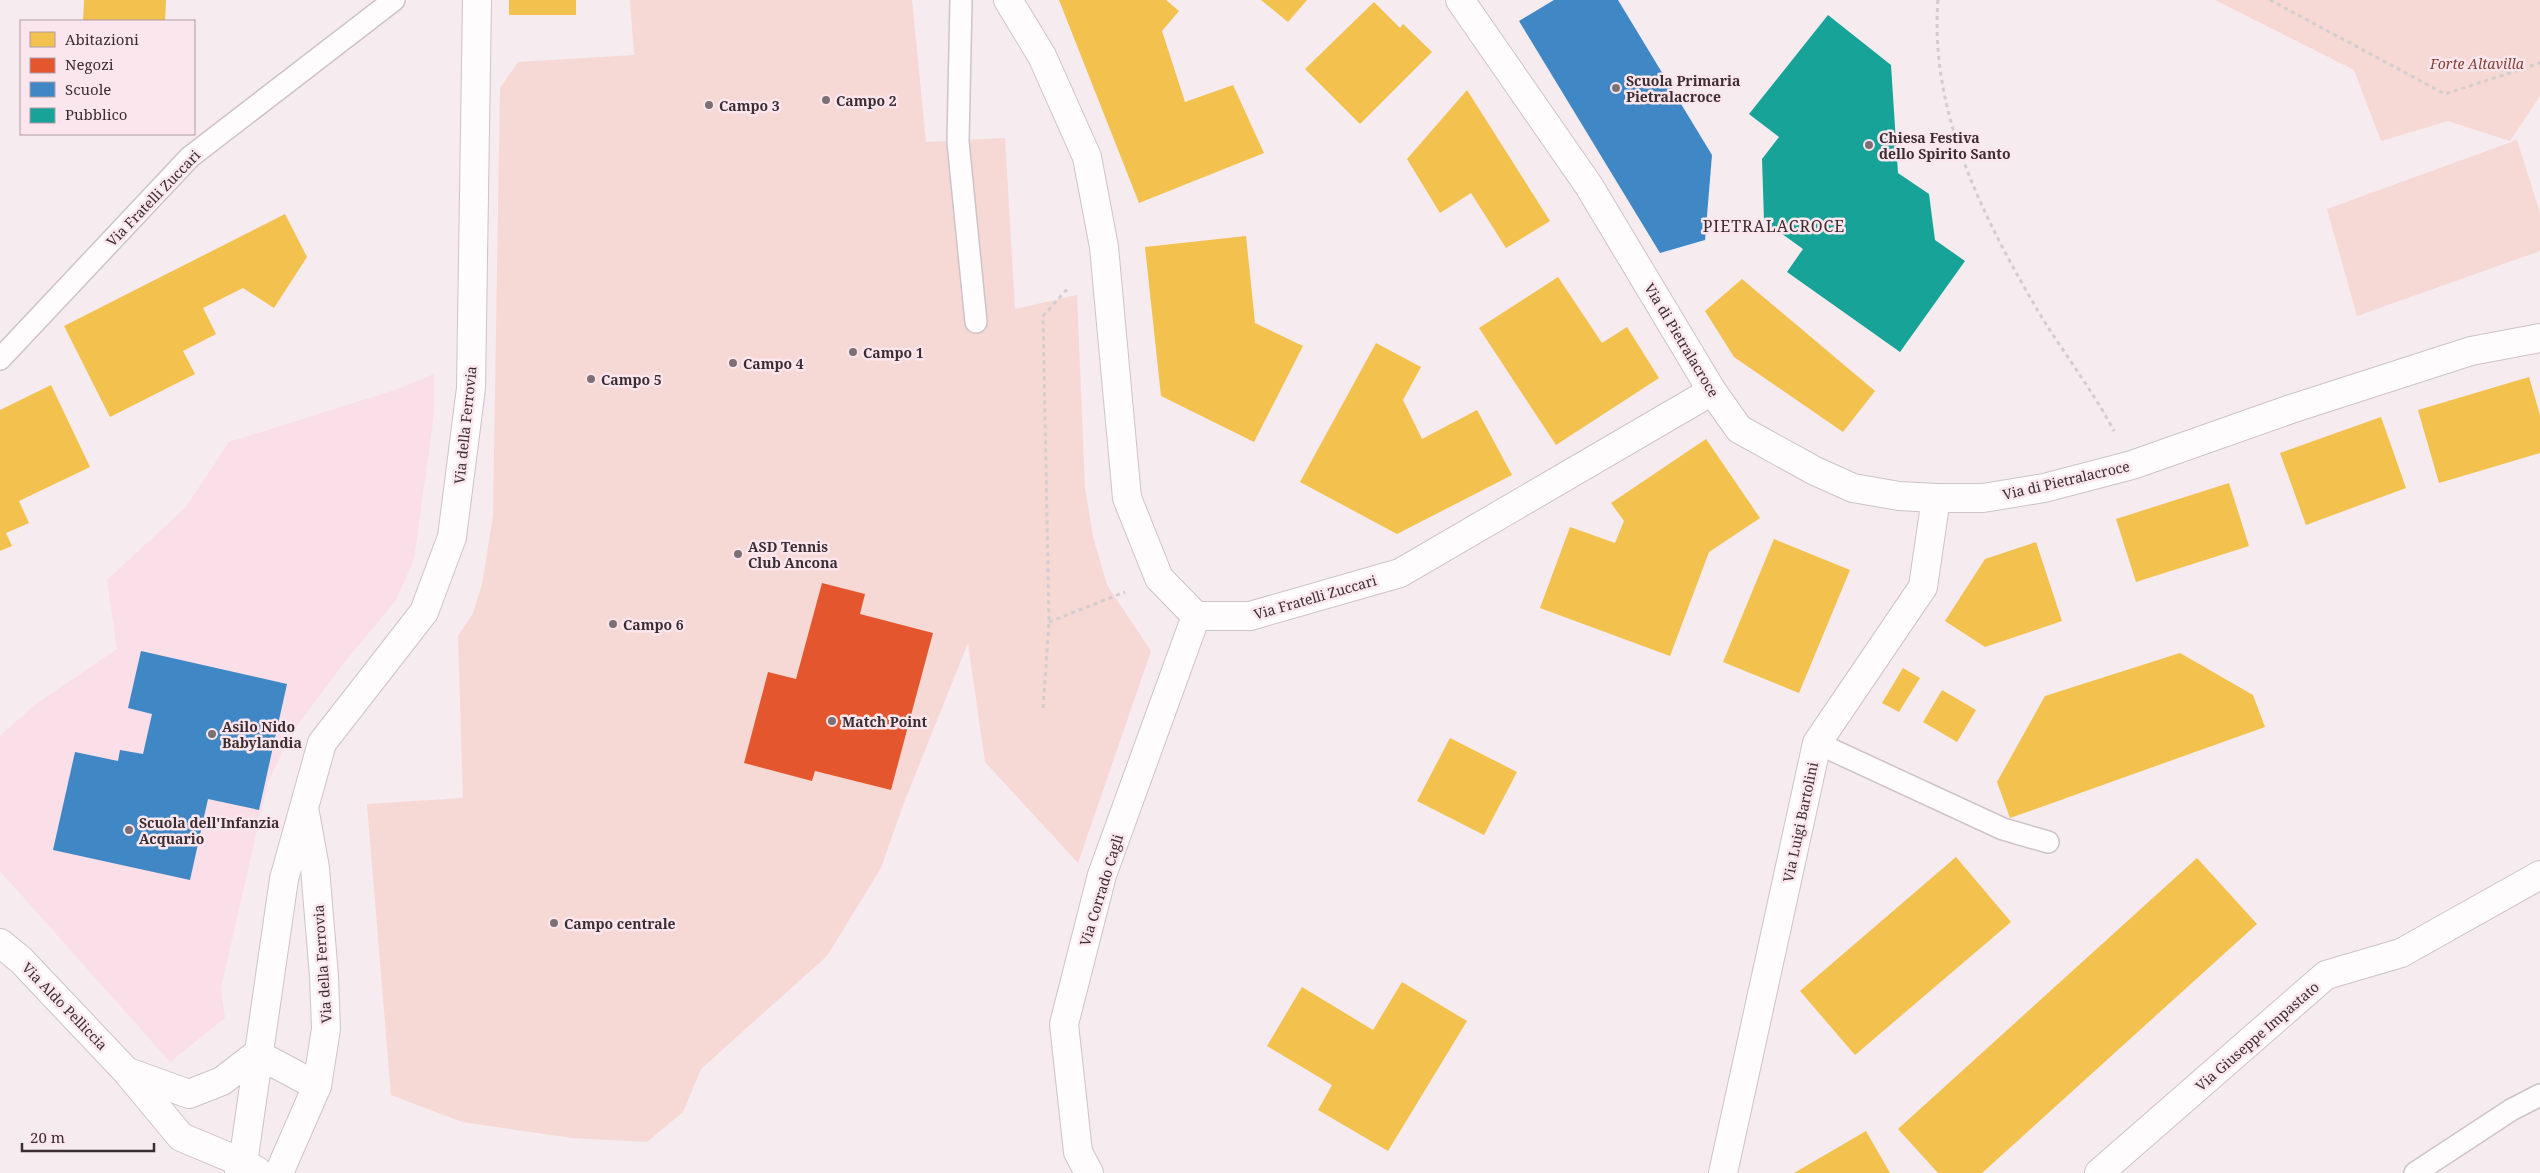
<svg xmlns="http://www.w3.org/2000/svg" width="2540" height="1173" viewBox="0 0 2540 1173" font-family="'Noto Serif',serif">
  <rect width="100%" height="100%" fill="#f6ebef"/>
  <path fill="#fadee8" d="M434 374V414L414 559 396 600 343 664 291 734 268 782 221 988 225 1018 170 1062 0 871V736L36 704 117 649 107 580 186 507 229 442 395 390Z"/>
  <g fill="#f6d8d5">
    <path d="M630 0H912L926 142 1005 138 1015 309 1077 295 1085 488 1093 537 1107 585 1151 651 1078 863 985 762 968 643 903 805 881 868 827 956 701 1069 683 1112 647 1142 572 1138 462 1122 391 1095 367 804 463 798 458 636 473 613 482 585 493 516 500 88 518 62 634 55Z"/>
    <path d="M2215 0H2540V96L2510 141 2448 121 2381 141 2354 70Z"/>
    <path d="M2517 140 2540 213V251L2357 316 2327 209Z"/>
  </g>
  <g fill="#f2c14e">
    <path d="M84 0H166L165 21H83Z"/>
    <rect x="509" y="0" width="67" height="15"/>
    <path d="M1059 0H1166L1179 11 1162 31 1185 102 1233 85 1264 153 1139 203Z"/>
    <path d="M1261 0H1307L1288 22Z"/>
    <path d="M1374 2 1400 28 1403 24 1432 52 1360 124 1305 69Z"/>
    <path d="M1467 90 1550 221 1506 248 1471 193 1440 213 1407 159Z"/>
    <path d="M285 214 307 257 274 308 243 288 203 308 216 334 183 351 195 374 110 417 64 326Z"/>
    <path d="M1246 236 1255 323 1303 346 1254 442 1161 396 1145 247Z"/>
    <path d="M1558 277 1602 343 1627 327 1659 378 1556 445 1479 328Z"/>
    <path d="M1742 279 1875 391 1843 432 1734 357 1705 311Z"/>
    <path d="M1376 343 1421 367 1403 400 1422 439 1477 410 1512 475 1397 534 1300 482Z"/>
    <path d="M2529 377 2540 415V453L2439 483 2418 410Z"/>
    <path d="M51 385 90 467 19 501 29 523 6 533 12 546 0 551V410Z"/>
    <path d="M2381 417 2406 488 2306 525 2280 453Z"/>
    <path d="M1706 439 1760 518 1709 552 1670 656 1540 608 1570 527 1615 543 1624 521 1611 503Z"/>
    <path d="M2229 483 2249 546 2136 582 2116 519Z"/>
    <path d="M1774 539 1850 570 1799 693 1723 662Z"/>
    <path d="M2036 542 2062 621 1985 647 1945 621 1985 559Z"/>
    <path d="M2180 653 2253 695 2265 727 2010 818 1997 782 2045 696Z"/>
    <path d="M1903 668 1920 678 1899 712 1882 703Z"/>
    <path d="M1942 690 1976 710 1957 742 1923 722Z"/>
    <path d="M1450 738 1517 772 1484 835 1417 801Z"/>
    <path d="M1956 857 2011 922 1855 1055 1800 991Z"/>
    <path d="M2197 858 2257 924 1982 1173H1938L1898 1129Z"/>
    <path d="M1402 982 1467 1021 1388 1151 1318 1110 1332 1085 1267 1046 1302 987 1373 1030Z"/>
    <path d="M1866 1131 1890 1173H1794Z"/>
  </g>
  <path fill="#e4572e" d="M822 583 865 594 860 614 933 633 891 790 815 771 812 781 744 763 768 672 796 679Z"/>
  <g fill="#3f88c5">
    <path d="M1554 0H1618L1712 155 1705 240 1660 253 1519 21Z"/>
    <path d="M141 651 287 684 259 810 208 799 190 880 53 850 75 752 118 761 120 750 143 754 152 714 128 708Z"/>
  </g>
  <path fill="#17a398" d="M1828 15 1891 65 1898 173 1929 194 1935 240 1965 261 1900 352 1787 272 1803 249 1764 221 1762 159 1779 137 1749 114Z"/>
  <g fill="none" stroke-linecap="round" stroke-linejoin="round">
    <defs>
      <g id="lane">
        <path d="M961 0 958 142 976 322"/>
        <path d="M0 359 190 157 394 0"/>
        <path d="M1817 743 2003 829 2048 842"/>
        <path d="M2415 1173 2511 1110 2540 1095"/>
      </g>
      <g id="street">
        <path d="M1008 0 1042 56 1087 157 1104 247 1127 498 1159 578 1196 616H1250L1400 573 1712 391"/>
        <path d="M1460 0 1589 186 1712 391 1739 429 1815 471 1853 488 1899 496 1936 498H1983L2044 488 2132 465 2291 409 2471 351 2540 338"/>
        <path d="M0 943 21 960 127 1072 181 1137 243 1163 257 1171"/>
        <path d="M257 1054 317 1086"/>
        <path d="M128 1072 189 1094 222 1081 257 1054"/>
        <path d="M239 1173 243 1163 284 879 322 743 424 612 452 537 471 388 477 0"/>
        <path d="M279 1173 317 1086 326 1029 324 976 315 868 305 813"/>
        <path d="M1089 1173 1078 1152 1064 1024 1102 875 1196 616"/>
        <path d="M1723 1173 1817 743 1923 587 1936 498"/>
        <path d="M2099 1173 2326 975 2401 953 2540 875"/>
      </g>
    </defs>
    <use href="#lane" stroke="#cec3c7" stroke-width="24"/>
    <use href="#street" stroke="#cec3c7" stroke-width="30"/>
    <g stroke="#d2cecf" stroke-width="3" stroke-dasharray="4 4" stroke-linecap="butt">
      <path d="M1938 0C1929 114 1985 221 2041 316 2065 355 2093 391 2114 431"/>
      <path d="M2270 0 2445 94 2540 63"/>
      <path d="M1049 622 1125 592"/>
      <path d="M1043 708 1049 622 1043 316 1069 287"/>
    </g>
    <use href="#lane" stroke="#fefcfd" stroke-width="21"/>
    <use href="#street" stroke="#fefcfd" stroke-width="28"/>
  </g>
  <g fill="#7c7075" stroke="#fbe6ee" stroke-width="2">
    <circle cx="1616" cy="88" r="5"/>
    <circle cx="826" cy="100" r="5"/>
    <circle cx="709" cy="105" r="5"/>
    <circle cx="1869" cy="145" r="5"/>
    <circle cx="853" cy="352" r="5"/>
    <circle cx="733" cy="363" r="5"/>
    <circle cx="591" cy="379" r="5"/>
    <circle cx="738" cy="554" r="5"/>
    <circle cx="613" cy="624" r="5"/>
    <circle cx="832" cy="721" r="5"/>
    <circle cx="212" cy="734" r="5"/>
    <circle cx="129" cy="830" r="5"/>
    <circle cx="554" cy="923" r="5"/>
  </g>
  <g text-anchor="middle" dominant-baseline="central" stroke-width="5" stroke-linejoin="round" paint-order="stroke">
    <g font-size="14" font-style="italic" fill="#843d31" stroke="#fbe6ee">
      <text x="2477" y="63">Forte Altavilla</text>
    </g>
    <g font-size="14" font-weight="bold" fill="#3b2e33" stroke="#fbe6ee" text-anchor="start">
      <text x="1626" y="80">Scuola Primaria<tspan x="1626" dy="16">Pietralacroce</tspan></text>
      <text x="836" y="100">Campo 2</text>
      <text x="719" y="105">Campo 3</text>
      <text x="1879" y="137">Chiesa Festiva<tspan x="1879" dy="16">dello Spirito Santo</tspan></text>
      <text x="863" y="352">Campo 1</text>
      <text x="743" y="363">Campo 4</text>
      <text x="601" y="379">Campo 5</text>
      <text x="748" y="546">ASD Tennis<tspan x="748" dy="16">Club Ancona</tspan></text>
      <text x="623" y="624">Campo 6</text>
      <text x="842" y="721">Match Point</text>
      <text x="222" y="726">Asilo Nido<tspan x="222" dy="16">Babylandia</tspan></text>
      <text x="139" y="822">Scuola dell'Infanzia<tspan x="139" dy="16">Acquario</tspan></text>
      <text x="564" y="923">Campo centrale</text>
    </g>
    <g font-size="14" fill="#3b2e33" stroke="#fbe6ee">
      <text transform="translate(153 198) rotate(-46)">Via Fratelli Zuccari</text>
      <text transform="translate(1682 340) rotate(59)">Via di Pietralacroce</text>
      <text transform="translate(465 425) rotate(-84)">Via della Ferrovia</text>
      <text transform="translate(2066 480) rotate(-13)">Via di Pietralacroce</text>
      <text transform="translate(1315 597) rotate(-16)">Via Fratelli Zuccari</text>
      <text transform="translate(1800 822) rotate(-78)">Via Luigi Bartolini</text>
      <text transform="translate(1101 890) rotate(-73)">Via Corrado Cagli</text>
      <text transform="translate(322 964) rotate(-94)">Via della Ferrovia</text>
      <text transform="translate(65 1006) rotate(46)">Via Aldo Pelliccia</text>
      <text transform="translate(2257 1036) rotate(-41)">Via Giuseppe Impastato</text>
    </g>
    <g font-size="16" letter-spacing="1" fill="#3b2e33" stroke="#fbe6ee">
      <text x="1774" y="226">PIETRALACROCE</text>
    </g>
  </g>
  <rect x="20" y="20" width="175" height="115" fill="#fbe6ee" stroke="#ae9ca3"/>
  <rect x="30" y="32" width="25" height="15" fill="#f2c14e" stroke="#ae9ca3"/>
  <text x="65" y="45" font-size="15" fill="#3b2e33">Abitazioni</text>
  <rect x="30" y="58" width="25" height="15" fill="#e4572e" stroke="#ae9ca3"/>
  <text x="65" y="70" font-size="15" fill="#3b2e33">Negozi</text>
  <rect x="30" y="82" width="25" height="15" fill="#3f88c5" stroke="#ae9ca3"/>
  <text x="65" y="95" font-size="15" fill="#3b2e33">Scuole</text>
  <rect x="30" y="108" width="25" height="15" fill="#17a398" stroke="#ae9ca3"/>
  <text x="65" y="120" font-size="15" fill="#3b2e33">Pubblico</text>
  <path d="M22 1143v8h132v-8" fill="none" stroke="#3b2e33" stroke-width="2.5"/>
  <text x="30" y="1143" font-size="15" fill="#3b2e33" stroke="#fbe6ee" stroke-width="4" paint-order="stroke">20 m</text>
</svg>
